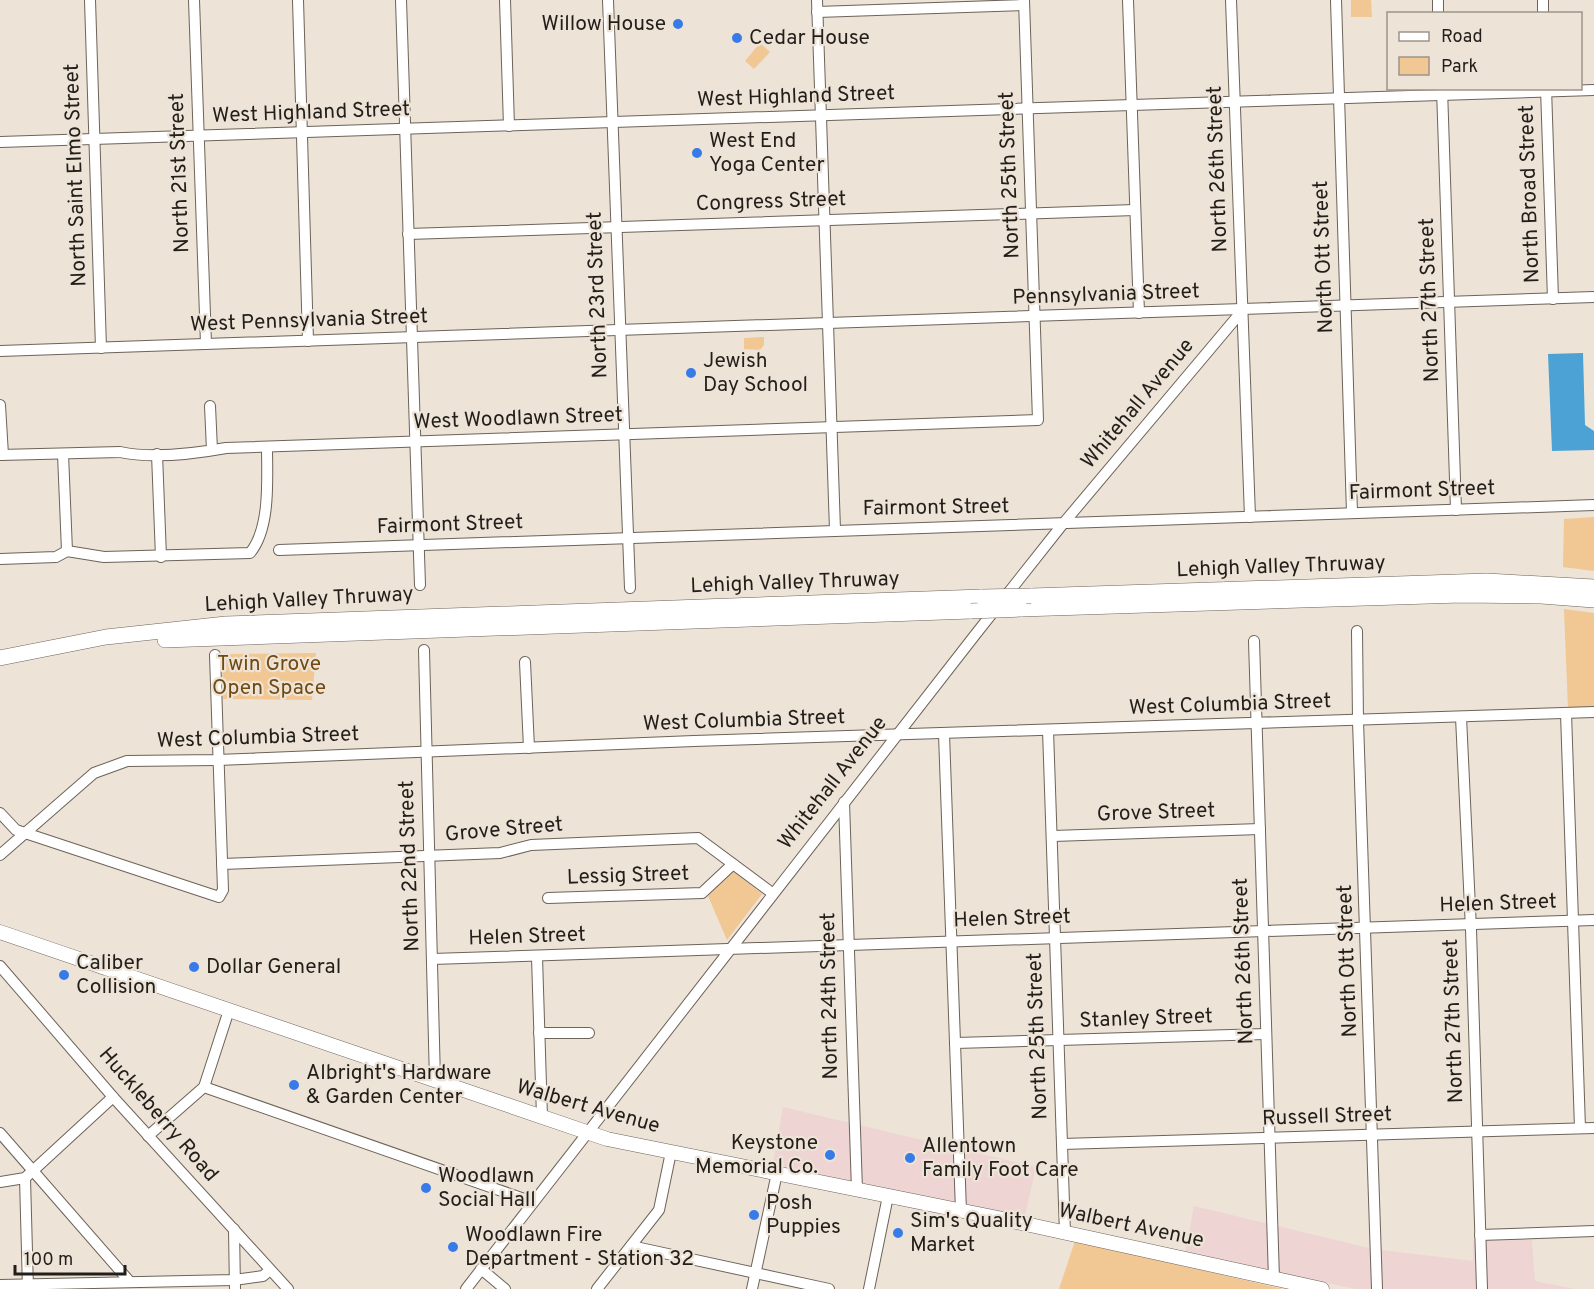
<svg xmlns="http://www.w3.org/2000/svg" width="1594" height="1289" viewBox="0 0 1594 1289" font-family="Overpass,sans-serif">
  <rect width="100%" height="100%" fill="#ede3d7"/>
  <g fill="#eed4d2">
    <path d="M783 1107 1036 1167 1024 1220 773 1164Z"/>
    <path d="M1194 1206 1373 1249 1473 1261V1241L1532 1240 1535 1281 1575 1289H1356L1185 1253Z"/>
  </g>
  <g fill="#f1c793">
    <path d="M1351 0H1371L1372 17H1351Z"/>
    <path d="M760 43 770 52 754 69 745 61Z"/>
    <path d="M764 337V345L760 350 744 349V338Z"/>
    <path d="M1594 517V571L1563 567 1564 519Z"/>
    <path d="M1564 609 1594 613V708L1568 709Z"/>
    <path d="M316 653 312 700 223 699 222 654Z"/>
    <path d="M732 870 762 894 727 940 708 896Z"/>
    <path d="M1075 1241 1283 1289H1059Z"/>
  </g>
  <path fill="#4ca2d5" d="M1583 353 1585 425 1594 431V450L1552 451 1548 354Z"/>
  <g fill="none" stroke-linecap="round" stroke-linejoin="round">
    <defs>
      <g id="minor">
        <path d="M90 0 101 348"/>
        <path d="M194 0 206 344"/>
        <path d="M298 0 308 341"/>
        <path d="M401 0 420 585"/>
        <path d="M505 0 509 126"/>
        <path d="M608 0 630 588"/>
        <path d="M817 0 835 530"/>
        <path d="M1128 0 1139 313"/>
        <path d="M1231 0 1250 517"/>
        <path d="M1336 0 1352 513"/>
        <path d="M1438 0V14"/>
        <path d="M1543 0V14"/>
        <path d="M817 12 1024 5"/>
        <path d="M1546 88 1553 299"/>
        <path d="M1442 89 1456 510"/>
        <path d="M0 142 1594 90"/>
        <path d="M408 234 1135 210"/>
        <path d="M0 351 1594 297"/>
        <path d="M0 405 3 455"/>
        <path d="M210 406 212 450"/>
        <path d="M63 454 67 551"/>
        <path d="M157 454 161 557"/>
        <path d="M0 455 120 452C153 459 193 454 226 448L1038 420 1024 0"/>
        <path d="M279 550 1594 505"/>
        <path d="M0 559 56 557 67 551 104 557 250 553C271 528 267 477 267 447"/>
        <path d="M1357 631 1358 721 1377 1289"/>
        <path d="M1254 641 1274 1279"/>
        <path d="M424 650 435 1081"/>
        <path d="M525 662 529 748"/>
        <path d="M1566 713 1580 1128"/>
        <path d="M1461 717 1471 929 1482 1289"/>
        <path d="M1048 730 1065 1233"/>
        <path d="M944 734 961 1211"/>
        <path d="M844 802 857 1190"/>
        <path d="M0 813 16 830 219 897 223 890 215 655"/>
        <path d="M1053 836 1260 829"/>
        <path d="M0 855 94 773 127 761 217 760 694 741 1594 712"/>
        <path d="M222 864 500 853 531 845 698 838 772 893"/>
        <path d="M548 898 702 893 733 864"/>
        <path d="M537 957 542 1117"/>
        <path d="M432 959 1594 920"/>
        <path d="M0 966 113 1097 288 1289"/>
        <path d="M539 1033H589"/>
        <path d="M955 1043 1266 1034"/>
        <path d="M204 1087 533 1202"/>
        <path d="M0 1133 130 1282"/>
        <path d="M148 1136 204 1087 229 1010"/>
        <path d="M1062 1144 1594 1128"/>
        <path d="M25 1178 28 1289"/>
        <path d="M0 1182 25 1178 113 1097"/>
        <path d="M234 1229 235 1289"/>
        <path d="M1480 1235 1594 1231"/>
        <path d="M631 1246 829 1289"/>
        <path d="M481 1269 505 1289"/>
        <path d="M0 1285 234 1280 263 1276 270 1270"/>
        <path d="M466 1289 975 635 1062 525 1242 311"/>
        <path d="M597 1289 659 1210 671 1152"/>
        <path d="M752 1289 777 1173"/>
        <path d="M869 1289 888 1196"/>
      </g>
      <path id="major" d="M0 932 607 1139 1003 1219 1322 1289"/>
      <g id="highway">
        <path d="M1031 596 1487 581 1594 587"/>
        <path d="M1021 609 1461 595 1541 596 1594 600"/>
        <path d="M165 640 971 611"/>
        <path d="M0 658 106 637 226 624 982 597"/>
      </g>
    </defs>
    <use href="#minor" stroke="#6c6359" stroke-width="12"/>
    <use href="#major" stroke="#6c6359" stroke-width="15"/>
    <use href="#highway" stroke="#6c6359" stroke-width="16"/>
    <use href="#minor" stroke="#fff" stroke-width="10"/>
    <use href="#major" stroke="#fff" stroke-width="14"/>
    <use href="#highway" stroke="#fff" stroke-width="15"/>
    <defs>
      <g id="highway-bridge">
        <path d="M982 597 1031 596"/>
        <path d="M971 611 1021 609"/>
      </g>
    </defs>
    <use href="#highway-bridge" stroke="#6c6359" stroke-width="16" stroke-linecap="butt"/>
    <use href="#highway-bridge" stroke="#fff" stroke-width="15"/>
  </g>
  <g fill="#377be9" stroke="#ede3d7" stroke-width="2">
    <circle cx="678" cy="24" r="6"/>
    <circle cx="737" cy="38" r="6"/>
    <circle cx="697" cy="153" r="6"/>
    <circle cx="691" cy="373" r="6"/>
    <circle cx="194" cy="967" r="6"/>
    <circle cx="64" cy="975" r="6"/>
    <circle cx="294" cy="1085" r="6"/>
    <circle cx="830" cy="1155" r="6"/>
    <circle cx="910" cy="1158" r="6"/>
    <circle cx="426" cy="1188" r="6"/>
    <circle cx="754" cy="1215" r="6"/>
    <circle cx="898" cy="1233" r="6"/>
    <circle cx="453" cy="1247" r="6"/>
  </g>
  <g text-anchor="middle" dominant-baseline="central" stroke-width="4.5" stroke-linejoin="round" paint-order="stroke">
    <g font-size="21" fill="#221e1a" stroke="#ede3d7" text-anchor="start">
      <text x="666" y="24" text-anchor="end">Willow House</text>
      <text x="749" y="38">Cedar House</text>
      <text x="709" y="141">West End<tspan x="709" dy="24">Yoga Center</tspan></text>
      <text x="703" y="361">Jewish<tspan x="703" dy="24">Day School</tspan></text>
      <text x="76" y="963">Caliber<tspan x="76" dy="24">Collision</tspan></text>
      <text x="206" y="967">Dollar General</text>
      <text x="306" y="1073">Albright's Hardware<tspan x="306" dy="24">&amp; Garden Center</tspan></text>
      <text x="818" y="1143" text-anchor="end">Keystone<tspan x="818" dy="24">Memorial Co.</tspan></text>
      <text x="922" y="1146">Allentown<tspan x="922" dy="24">Family Foot Care</tspan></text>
      <text x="438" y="1176">Woodlawn<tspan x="438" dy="24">Social Hall</tspan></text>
      <text x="766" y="1203">Posh<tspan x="766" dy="24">Puppies</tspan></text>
      <text x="910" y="1221">Sim's Quality<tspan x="910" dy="24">Market</tspan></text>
      <text x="465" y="1235">Woodlawn Fire<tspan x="465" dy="24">Department - Station 32</tspan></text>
    </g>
    <g font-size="21" fill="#221e1a" stroke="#ede3d7">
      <text transform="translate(796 97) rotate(-2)">West Highland Street</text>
      <text transform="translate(311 113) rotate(-2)">West Highland Street</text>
      <text transform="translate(1218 169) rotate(-92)">North 26th Street</text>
      <text transform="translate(180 173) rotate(-92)">North 21st Street</text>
      <text transform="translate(76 175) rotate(-92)">North Saint Elmo Street</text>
      <text transform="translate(1010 175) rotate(-92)">North 25th Street</text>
      <text transform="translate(1530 194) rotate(-92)">North Broad Street</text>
      <text transform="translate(771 202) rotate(-2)">Congress Street</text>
      <text transform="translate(1324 257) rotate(-92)">North Ott Street</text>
      <text transform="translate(598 295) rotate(-92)">North 23rd Street</text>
      <text transform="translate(1106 295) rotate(-2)">Pennsylvania Street</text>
      <text transform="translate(1430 300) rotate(-92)">North 27th Street</text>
      <text transform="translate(309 321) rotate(-2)">West Pennsylvania Street</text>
      <text transform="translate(1138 404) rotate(-50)">Whitehall Avenue</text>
      <text transform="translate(518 419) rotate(-2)">West Woodlawn Street</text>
      <text transform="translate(1422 491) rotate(-2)">Fairmont Street</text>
      <text transform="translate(936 508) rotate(-1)">Fairmont Street</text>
      <text transform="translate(450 525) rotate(-2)">Fairmont Street</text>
      <text transform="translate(1281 567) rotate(-2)">Lehigh Valley Thruway</text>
      <text transform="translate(795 583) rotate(-2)">Lehigh Valley Thruway</text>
      <text transform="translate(309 600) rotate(-3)">Lehigh Valley Thruway</text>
      <text transform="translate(1230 705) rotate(-2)">West Columbia Street</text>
      <text transform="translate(744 721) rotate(-2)">West Columbia Street</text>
      <text transform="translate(258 738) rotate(-2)">West Columbia Street</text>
      <text transform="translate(833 783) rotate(-52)">Whitehall Avenue</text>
      <text transform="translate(1156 813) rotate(-2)">Grove Street</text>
      <text transform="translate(504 830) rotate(-5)">Grove Street</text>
      <text transform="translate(410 866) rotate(-92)">North 22nd Street</text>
      <text transform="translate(628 876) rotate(-2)">Lessig Street</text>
      <text transform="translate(1498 904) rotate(-2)">Helen Street</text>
      <text transform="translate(1012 919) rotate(-2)">Helen Street</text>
      <text transform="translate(527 937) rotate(-2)">Helen Street</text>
      <text transform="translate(1244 961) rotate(-92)">North 26th Street</text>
      <text transform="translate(1348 961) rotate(-92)">North Ott Street</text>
      <text transform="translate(830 996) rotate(-91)">North 24th Street</text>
      <text transform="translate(1146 1019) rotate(-2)">Stanley Street</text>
      <text transform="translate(1454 1021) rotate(-92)">North 27th Street</text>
      <text transform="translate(1038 1036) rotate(-92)">North 25th Street</text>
      <text transform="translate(588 1107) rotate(16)">Walbert Avenue</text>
      <text transform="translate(158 1115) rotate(49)">Huckleberry Road</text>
      <text transform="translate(1327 1117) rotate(-2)">Russell Street</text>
      <text transform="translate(1131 1226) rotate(12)">Walbert Avenue</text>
    </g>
    <g font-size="21" fill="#6f4a12" stroke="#ede3d7">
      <text x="269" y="664">Twin Grove<tspan x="269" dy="24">Open Space</tspan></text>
    </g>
  </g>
  <rect x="1387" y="12" width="195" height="78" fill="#ede3d7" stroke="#9c948b" stroke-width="1.5"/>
  <rect x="1399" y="32" width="30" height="9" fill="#ffffff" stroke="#9c948b" stroke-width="1.5"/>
  <text x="1441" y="42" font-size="18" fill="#221e1a">Road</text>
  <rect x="1399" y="57" width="30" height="18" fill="#f1c793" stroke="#9c948b" stroke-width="1.5"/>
  <text x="1441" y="72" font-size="18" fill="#221e1a">Park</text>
  <path d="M15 1265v9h110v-9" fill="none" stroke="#221e1a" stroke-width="3"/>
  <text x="24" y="1265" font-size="18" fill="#221e1a" stroke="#ede3d7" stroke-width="4.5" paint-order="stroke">100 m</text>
</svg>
